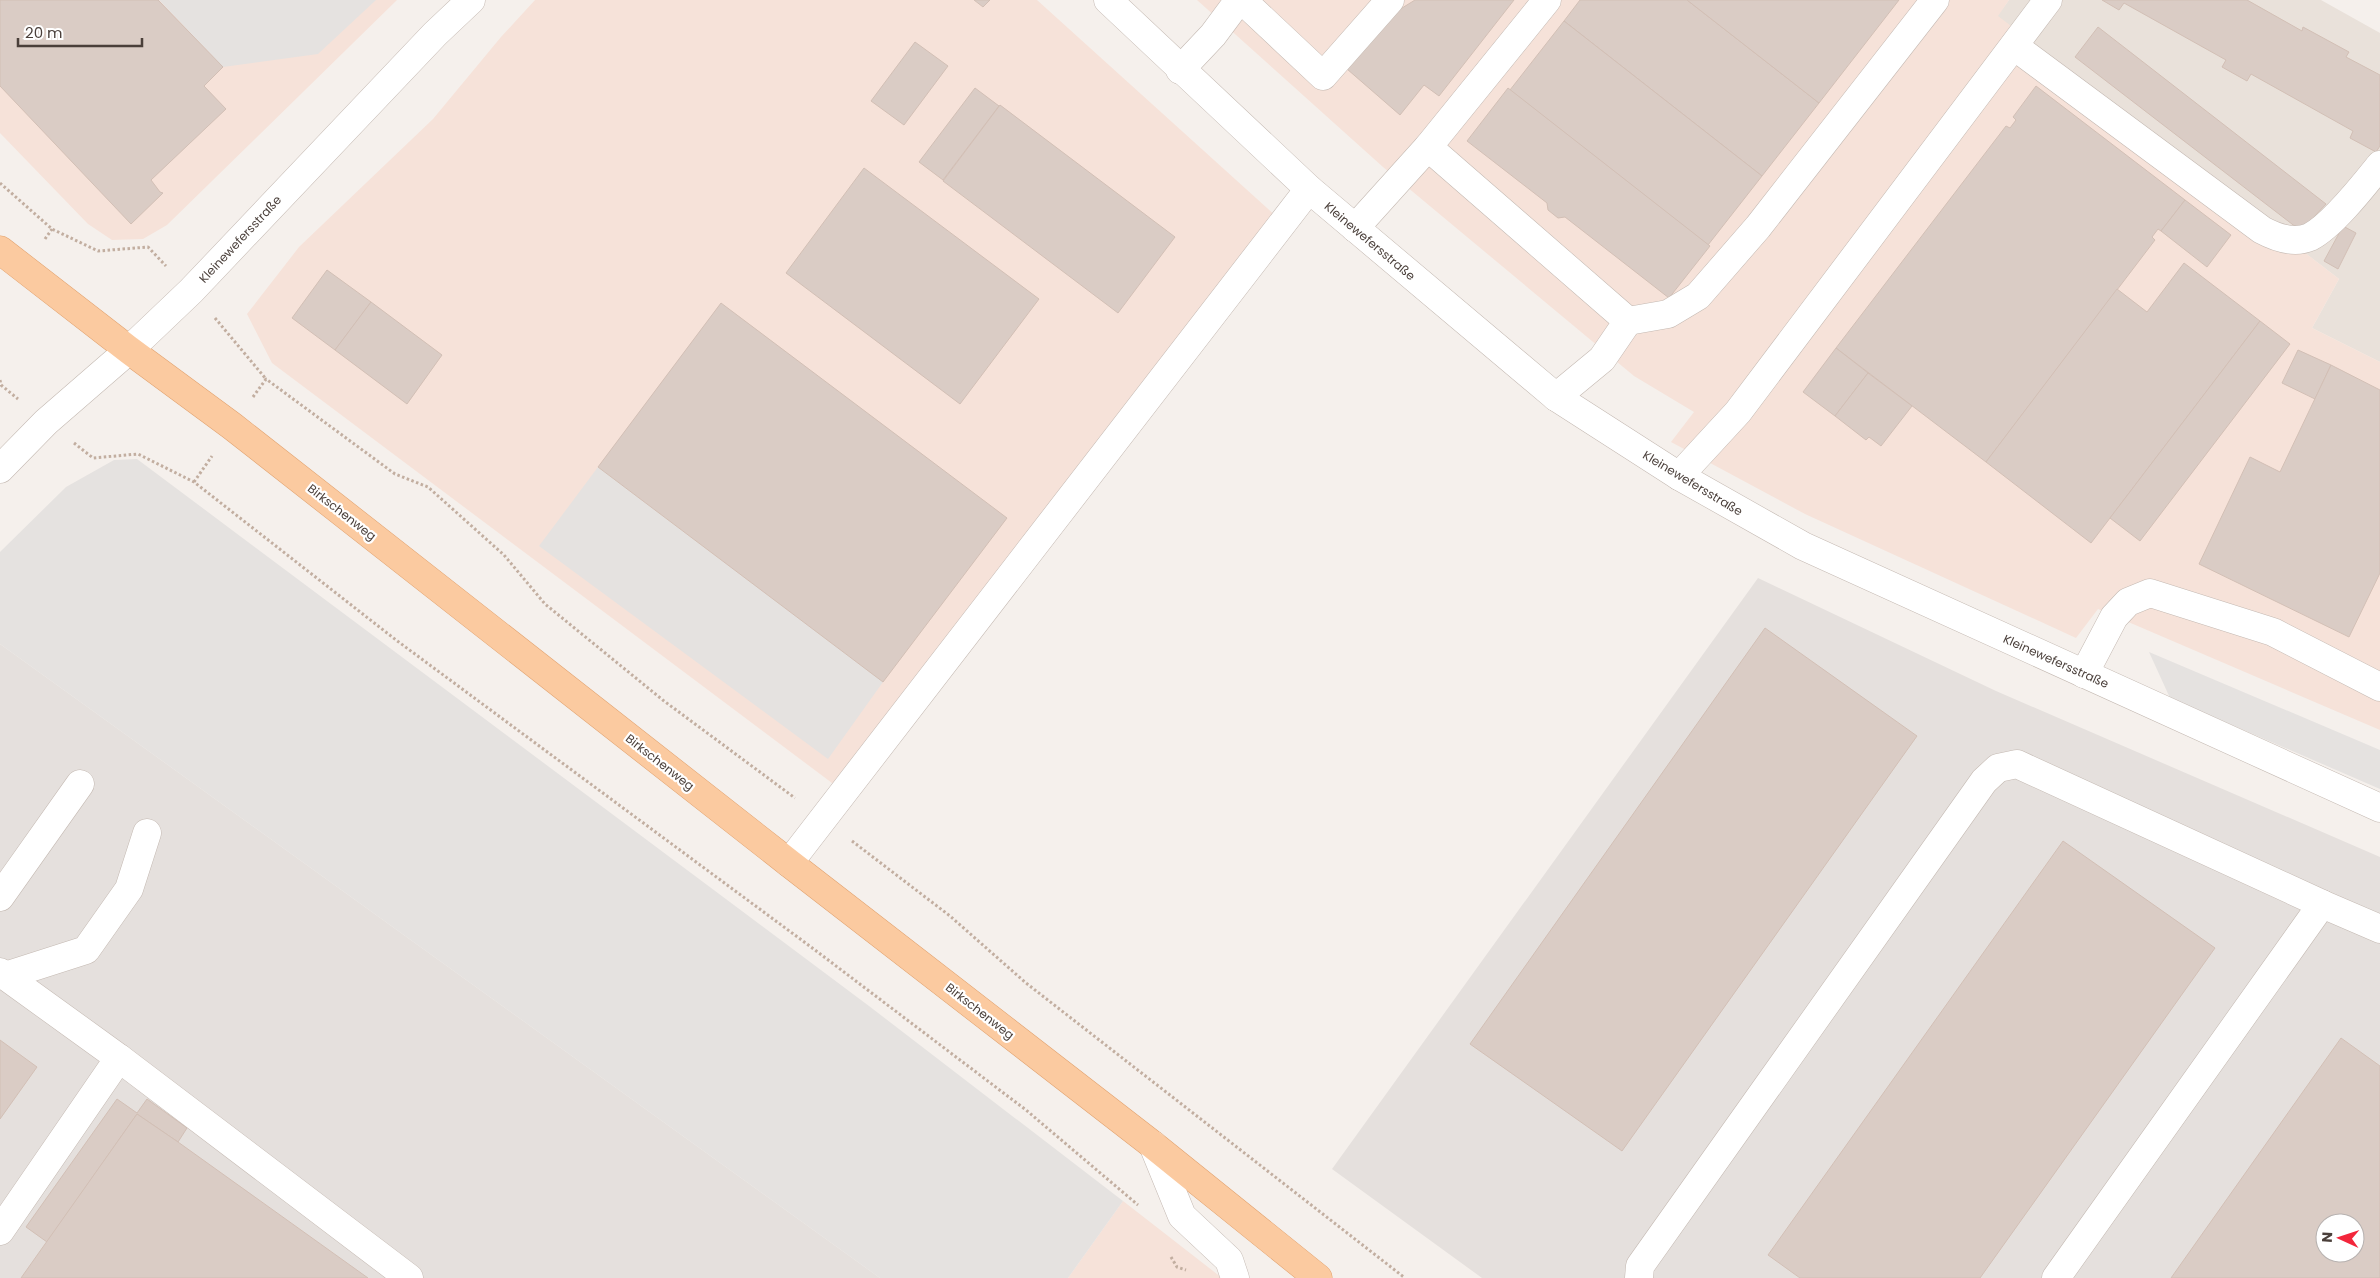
<svg xmlns="http://www.w3.org/2000/svg" width="2380" height="1278" viewBox="0 0 2380 1278" font-family="Poppins,sans-serif">
  <rect width="100%" height="100%" fill="#f5f0ec"/>
  <path fill="#e9e1da" d="M2009 0H2321L2380 33V362L2312 328 2339 279 1997 16Z"/>
  <g fill="#f6e2d9">
    <path d="M0 0H397L167 225 143 239 112 240 88 224 0 133Z"/>
    <path d="M535 0H1037L1277 217 836 786 272 363 247 314 299 247 433 119 501 37Z"/>
    <path d="M1197 0H2009L1998 16 2339 279 2312 328 2380 362V730L2098 609 2076 638 1805 514 1671 442 1694 412 1634 376 1383 167Z"/>
    <path d="M1123 1201 1222 1278H1068Z"/>
  </g>
  <g fill="#e5e0dd" fill-rule="evenodd">
    <path d="M1758 578 1996 691 2380 857V1278H1482L1332 1169ZM2325 1223H2355V1253H2325Z"/>
    <path d="M0 644 880 1278H0Z"/>
  </g>
  <g fill="#e5e2e0">
    <path d="M159 0H376L318 54 223 67Z"/>
    <path d="M137 459 869 1006 1123 1201 1068 1278H880L0 644V552L66 487 114 460Z"/>
    <path d="M598 467 883 682 828 759 539 546Z"/>
    <path d="M2149 652 2380 750V789L2170 698Z"/>
  </g>
  <g fill="#daccc5" stroke="#d2bfb5" fill-rule="evenodd">
    <path d="M0 0H158L223 67 204 86 226 109 151 180 160 192 163 193 131 224 0 86Z"/>
    <path d="M974 0H990L983 7Z"/>
    <path d="M1415 0H1514L1439 96 1424 85 1400 115 1347 69 1394 13Z"/>
    <path d="M1580 0H1687L1819 103 1762 176 1564 21Z"/>
    <path d="M1687 0H1899L1819 103Z"/>
    <path d="M2102 0H2247L2302 31 2303 27 2349 52 2346 57 2380 75V146L2376 152 2350 138 2353 131 2251 74 2247 81 2222 67 2226 60 2124 3 2119 10Z"/>
    <path d="M1564 21 1762 176 1708 245 1510 90Z"/>
    <path d="M2098 27 2326 204 2301 231 2075 57Z"/>
    <path d="M915 42 948 66 904 125 871 101Z"/>
    <path d="M2036 86 2185 200 2161 231 2158 229 2152 237 2155 240 1986 462 1836 348 2006 126 2010 128 2016 120 2013 117Z"/>
    <path d="M975 88 999 106 943 180 919 162Z"/>
    <path d="M1508 88 1710 246 1669 298 1565 217 1558 218 1548 210 1547 203 1467 141Z"/>
    <path d="M1000 105 1175 237 1118 313 943 181Z"/>
    <path d="M864 168 1039 299 960 404 786 273Z"/>
    <path d="M2185 200 2231 235 2207 267 2161 231Z"/>
    <path d="M2343 226 2356 233 2338 269 2324 261Z"/>
    <path d="M2184 263 2260 321 2091 543 1986 462 2117 289 2147 312Z"/>
    <path d="M327 270 371 302 335 350 292 318Z"/>
    <path d="M371 302 442 355 407 404 335 350Z"/>
    <path d="M721 303 1007 518 883 682 598 467Z"/>
    <path d="M2260 321 2290 344 2140 541 2110 518Z"/>
    <path d="M1836 348 1868 373 1835 416 1803 392Z"/>
    <path d="M2298 350 2331 365 2315 399 2282 383Z"/>
    <path d="M2331 365 2380 390V573L2349 637 2199 564 2250 457 2280 472Z"/>
    <path d="M1868 373 1912 406 1881 446 1869 437 1866 440 1835 416Z"/>
    <path d="M1765 628 1917 736 1622 1151 1470 1044Z"/>
    <path d="M2063 841 2215 948 1980 1278H1800L1768 1255Z"/>
    <path d="M2341 1038 2380 1066V1278H2171ZM2325 1223H2355V1253H2325Z"/>
    <path d="M0 1040 37 1067 0 1119Z"/>
    <path d="M117 1099 137 1113 147 1099 187 1128 178 1142 137 1114 47 1242 26 1227Z"/>
    <path d="M137 1114 178 1142 368 1278H21Z"/>
  </g>
  <g fill="none" stroke-linecap="round" stroke-linejoin="round">
    <defs>
      <g id="minor">
        <path d="M1108 0 1309 189 1556 397 1679 476 1803 546 2380 808"/>
        <path d="M1242 0 1323 76 1390 0"/>
        <path d="M2014 46 2262 230C2277 238 2294 244 2310 237 2332 226 2364 185 2380 165"/>
        <path d="M1180 70 1213 35 1239 0"/>
        <path d="M1428 147 1547 0"/>
        <path d="M1355 228 1428 147 1628 321 1602 359 1556 397"/>
        <path d="M1628 321 1668 314 1698 296 1758 227 1935 0"/>
        <path d="M0 469 46 422 129 350 191 291 435 34 471 0"/>
        <path d="M1679 476 1738 412 2048 0"/>
        <path d="M2084 674 2114 617 2128 602 2150 593 2273 632 2380 687"/>
        <path d="M789 863 1309 189"/>
        <path d="M0 897 80 784"/>
        <path d="M0 972 119 1058 0 1231"/>
        <path d="M5 976 86 950 129 889 147 833"/>
        <path d="M119 1058 409 1278"/>
        <path d="M1153 1145 1182 1216 1229 1260 1235 1278"/>
        <path d="M1639 1278 1640 1266 1984 781 1998 768 2017 764 2322 904"/>
        <path d="M2056 1278 2322 904 2380 929"/>
      </g>
      <path id="major" d="M0 250 129 350 232 426 789 863 1153 1145 1318 1278"/>
    </defs>
    <use href="#minor" stroke="#c4b9b2" stroke-width="29"/>
    <use href="#major" stroke="#e1a26f" stroke-width="29"/>
    <g stroke="#c2aea0" stroke-width="3" stroke-dasharray="2.5 2.5" stroke-linecap="butt">
      <path d="M0 183 52 229 98 251 148 247 166 266"/>
      <path d="M45 239 52 229"/>
      <path d="M215 318 266 379"/>
      <path d="M0 380 1 385 18 399"/>
      <path d="M253 397 266 379 395 474 428 487 504 555 545 604 664 701 795 798"/>
      <path d="M74 443 93 458 138 454 194 482 396 640 811 947 1026 1110 1138 1205"/>
      <path d="M194 482 212 456"/>
      <path d="M852 841 950 916 1026 983 1405 1278"/>
      <path d="M1171 1257 1177 1267 1186 1270"/>
    </g>
    <use href="#minor" stroke="#fff" stroke-width="28"/>
    <use href="#major" stroke="#fbcaa0" stroke-width="28"/>
  </g>
  <g text-anchor="middle" dominant-baseline="central" stroke-width="4.5" stroke-linejoin="round" paint-order="stroke">
    <g font-size="12" fill="#4a3f3a" stroke="#fff">
      <text transform="translate(240 239) rotate(-47)">Kleinewefersstraße</text>
      <text transform="translate(1370 241) rotate(40)">Kleinewefersstraße</text>
      <text transform="translate(1693 483) rotate(31)">Kleinewefersstraße</text>
      <text transform="translate(342 512) rotate(38)">Birkschenweg</text>
      <text transform="translate(2056 661) rotate(24)">Kleinewefersstraße</text>
      <text transform="translate(660 762) rotate(38)">Birkschenweg</text>
      <text transform="translate(980 1011) rotate(38)">Birkschenweg</text>
    </g>
  </g>
  <g transform="translate(2340 1238) rotate(273)"><circle r="24" fill="#ffffff" stroke="#b7b2b0"/>
  <path d="M0-4L9 19L0 12L-9 19Z" fill="#f3263b"/>
  <text y="-8" font-size="14" font-weight="bold" text-anchor="middle" fill="#4a3f3a">N</text>
  </g>
  <path d="M18 38v8h124v-8" fill="none" stroke="#4a3f3a" stroke-width="2.5"/>
  <text x="25" y="38" font-size="15" fill="#4a3f3a" stroke="#ffffff" stroke-width="4" paint-order="stroke">20 m</text>
</svg>
